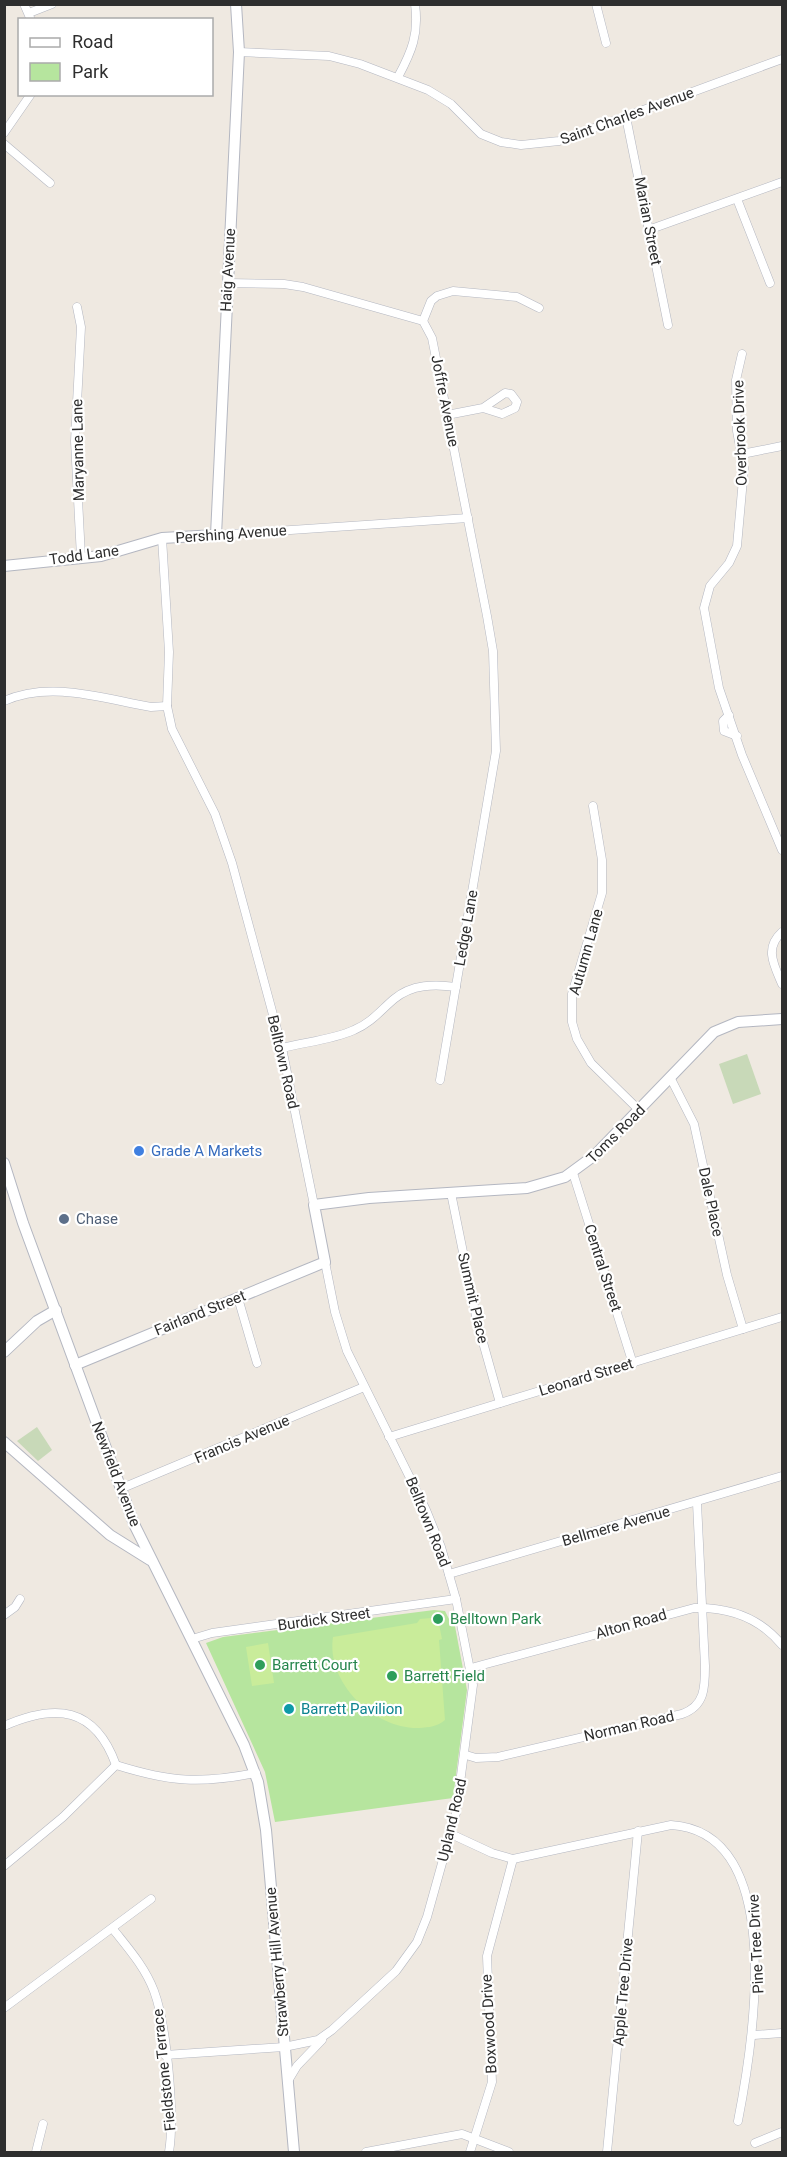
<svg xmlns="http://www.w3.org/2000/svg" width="787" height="2157" viewBox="0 0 787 2157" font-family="Roboto,sans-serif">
  <rect width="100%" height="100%" fill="#efe9e1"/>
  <path fill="#b6e59e" d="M434 1610 445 1611 450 1621H454L467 1690 453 1798 275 1822 265 1772 206 1643 223 1637Z"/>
  <g fill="#c8d9b8">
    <path d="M747 1054 761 1094 733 1104 719 1064Z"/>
    <path d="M37 1427 52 1450 38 1461 17 1441Z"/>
  </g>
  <g fill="#c9ec9a">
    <path d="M431 1618 439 1624 442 1639 439 1640 445 1720C437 1727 429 1727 419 1728 373 1729 326 1682 333 1637L417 1623 420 1619Z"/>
    <path d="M268 1643 274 1683 252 1686 246 1647Z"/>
  </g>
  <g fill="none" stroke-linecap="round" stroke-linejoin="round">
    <defs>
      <g id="street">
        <path d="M24 4 31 20"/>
        <path d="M596 4 606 43"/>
        <path d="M29 13 52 4"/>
        <path d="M239 52 329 56 360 64 428 90 451 104 481 134 501 142 521 145 559 141 782 59"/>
        <path d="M398 77C412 51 419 34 415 4"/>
        <path d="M626 117 668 325"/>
        <path d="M4 133 31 94"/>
        <path d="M4 144 50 183"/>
        <path d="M737 199 770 283"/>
        <path d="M651 229 782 182"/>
        <path d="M227 283 284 284 303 287 423 321 432 338 487 616 493 651 496 751 440 1080"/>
        <path d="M77 307 81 327 75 441 81 557"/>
        <path d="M423 321 431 301 437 296 453 291 517 297 539 308"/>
        <path d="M742 354 736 380 737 431 744 468 737 546 729 563 710 586 704 608 719 688 742 755 782 850"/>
        <path d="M447 415 483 408 505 393 511 394 517 402 515 408 502 414 483 408"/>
        <path d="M742 454 782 446"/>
        <path d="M216 535 468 518"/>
        <path d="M162 538 169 652 167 706"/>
        <path d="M4 701C51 680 104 699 151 707L167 706 172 729 215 814 232 863 282 1048 314 1205"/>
        <path d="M729 715 723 721 724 731 737 736"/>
        <path d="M593 806 602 860V893L572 994V1022L577 1039 591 1063 639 1110"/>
        <path d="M782 932C764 948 774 965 782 984"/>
        <path d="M282 1048C305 1042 332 1040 354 1030 371 1023 381 1010 394 999 412 984 435 984 456 987"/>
        <path d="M670 1077 694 1124 727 1275 743 1329"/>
        <path d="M573 1173 633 1364"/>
        <path d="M451 1193 477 1321 500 1403"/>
        <path d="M238 1298 257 1363"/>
        <path d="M389 1437 782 1317"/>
        <path d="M120 1489 364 1387"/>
        <path d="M449 1574 782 1476"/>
        <path d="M4 1615 15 1607 20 1599"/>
        <path d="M192 1639 212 1633 456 1599"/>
        <path d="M471 1668 694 1608C729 1607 760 1618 782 1645"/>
        <path d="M4 1726C56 1703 95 1707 116 1765 170 1782 200 1784 256 1773"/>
        <path d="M466 1755 476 1758 498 1757 682 1714C705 1706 705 1687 705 1666L697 1503"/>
        <path d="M451 1834 492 1853 513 1859 671 1825C787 1832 754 2039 738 2121"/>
        <path d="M4 1866 63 1817 116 1765"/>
        <path d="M113 1929C128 1948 145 1967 154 1991 167 2026 175 2116 169 2152"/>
        <path d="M4 2008 151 1899"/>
        <path d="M754 2035 782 2033"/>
        <path d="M165 2055 284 2047 318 2040 332 2030 396 1971 417 1942 427 1917 456 1813 473 1685 456 1599 441 1547 426 1510 347 1351 335 1312 325 1262"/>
        <path d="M288 2081 297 2066 322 2040"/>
        <path d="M755 2143 782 2132"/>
        <path d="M36 2152 43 2124"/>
        <path d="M366 2152 462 2134 509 2152"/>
        <path d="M470 2152 492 2082 487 1956 513 1859"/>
        <path d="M607 2152 638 1831"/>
      </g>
      <g id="secondary">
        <path d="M4 566 101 556 162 538 216 535 239 52 236 4"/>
        <path d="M4 1163 23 1223 134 1524 244 1745 258 1782 266 1830 294 2152"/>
        <path d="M4 1352 37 1321 56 1310"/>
        <path d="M75 1365 325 1262 314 1205 369 1198 527 1188 565 1177 595 1155 714 1032 738 1022 782 1019"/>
        <path d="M4 1442 110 1535 150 1560"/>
      </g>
    </defs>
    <use href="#street" stroke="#b4b7c1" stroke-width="9"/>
    <use href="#secondary" stroke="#b4b7c1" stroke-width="12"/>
    <use href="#street" stroke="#fff" stroke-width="8"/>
    <use href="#secondary" stroke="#fff" stroke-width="10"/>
  </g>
  <circle fill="#3f7fe0" stroke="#fff" stroke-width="2" cx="139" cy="1151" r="6"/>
  <circle fill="#5c6f8a" stroke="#fff" stroke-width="2" cx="64" cy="1219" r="6"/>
  <g fill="#2e9e5b" stroke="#fff" stroke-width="2">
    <circle cx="438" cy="1619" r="6"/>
    <circle cx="260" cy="1665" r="6"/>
    <circle cx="392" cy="1676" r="6"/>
  </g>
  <circle fill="#0f9aa8" stroke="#fff" stroke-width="2" cx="289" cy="1709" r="6"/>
  <g text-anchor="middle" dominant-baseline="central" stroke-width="4.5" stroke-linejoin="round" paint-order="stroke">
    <g font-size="15" fill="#2e2e2e" stroke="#fff">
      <text transform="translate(627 116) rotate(-20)">Saint Charles Avenue</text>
      <text transform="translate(648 221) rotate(79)">Marian Street</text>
      <text transform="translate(228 270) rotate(-87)">Haig Avenue</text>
      <text transform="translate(445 401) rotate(79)">Joffre Avenue</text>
      <text transform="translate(740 433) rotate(-92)">Overbrook Drive</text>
      <text transform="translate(78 450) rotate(-91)">Maryanne Lane</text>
      <text transform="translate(231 534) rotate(-4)">Pershing Avenue</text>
      <text transform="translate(84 555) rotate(-8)">Todd Lane</text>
      <text transform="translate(466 928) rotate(-80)">Ledge Lane</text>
      <text transform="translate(586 952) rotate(-74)">Autumn Lane</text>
      <text transform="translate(283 1062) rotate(77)">Belltown Road</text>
      <text transform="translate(616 1134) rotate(-45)">Toms Road</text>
      <text transform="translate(711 1202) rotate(78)">Dale Place</text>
      <text transform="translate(603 1268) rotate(72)">Central Street</text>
      <text transform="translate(473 1298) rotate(77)">Summit Place</text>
      <text transform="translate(200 1313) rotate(-22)">Fairland Street</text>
      <text transform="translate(586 1377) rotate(-17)">Leonard Street</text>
      <text transform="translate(242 1439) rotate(-23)">Francis Avenue</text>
      <text transform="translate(116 1474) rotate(69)">Newfield Avenue</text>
      <text transform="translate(428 1522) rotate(68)">Belltown Road</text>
      <text transform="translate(616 1526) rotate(-16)">Bellmere Avenue</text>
      <text transform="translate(324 1619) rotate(-8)">Burdick Street</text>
      <text transform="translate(631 1624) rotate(-16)">Alton Road</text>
      <text transform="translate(629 1726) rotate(-13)">Norman Road</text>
      <text transform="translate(452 1820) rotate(-77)">Upland Road</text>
      <text transform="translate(756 1944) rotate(-93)">Pine Tree Drive</text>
      <text transform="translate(277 1962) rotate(-95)">Strawberry Hill Avenue</text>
      <text transform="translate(623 1992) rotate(-85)">Apple Tree Drive</text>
      <text transform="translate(489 2024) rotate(-93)">Boxwood Drive</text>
      <text transform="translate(164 2070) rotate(-96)">Fieldstone Terrace</text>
    </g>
    <g font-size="15" fill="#366cbe" stroke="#fff" text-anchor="start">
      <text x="151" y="1151">Grade A Markets</text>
    </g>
    <g font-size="15" fill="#4e5e75" stroke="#fff" text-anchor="start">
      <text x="76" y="1219">Chase</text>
    </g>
    <g font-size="15" fill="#27864d" stroke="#fff" text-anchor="start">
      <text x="450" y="1619">Belltown Park</text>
      <text x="272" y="1665">Barrett Court</text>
      <text x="404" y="1676">Barrett Field</text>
    </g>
    <g font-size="15" fill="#0d838f" stroke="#fff" text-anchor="start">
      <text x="301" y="1709">Barrett Pavilion</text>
    </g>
  </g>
  <rect width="787" height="2157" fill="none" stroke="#2e2e2e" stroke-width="12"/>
  <rect x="18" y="18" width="195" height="78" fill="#ffffff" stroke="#ababab" stroke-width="1.5"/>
  <rect x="30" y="38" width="30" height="9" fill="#ffffff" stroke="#ababab" stroke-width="1.5"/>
  <text x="72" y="48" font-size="18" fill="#2e2e2e">Road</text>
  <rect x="30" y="63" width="30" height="18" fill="#b6e59e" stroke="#ababab" stroke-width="1.5"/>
  <text x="72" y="78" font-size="18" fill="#2e2e2e">Park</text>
</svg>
